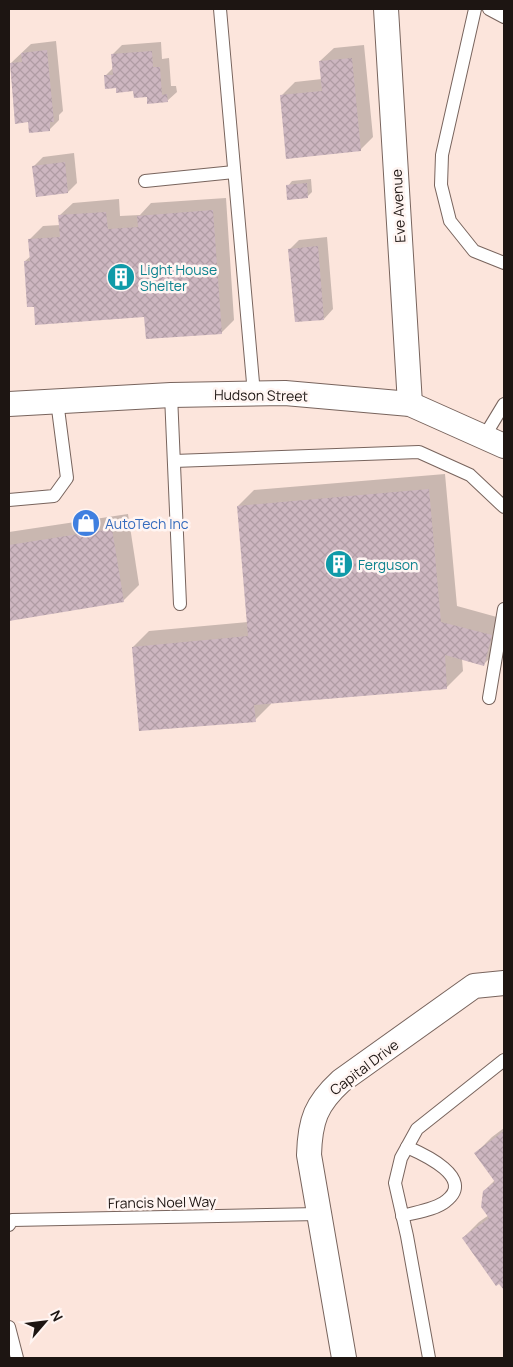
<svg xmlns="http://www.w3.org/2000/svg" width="513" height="1367" viewBox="0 0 513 1367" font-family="Manrope,sans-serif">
  <defs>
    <pattern id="building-cross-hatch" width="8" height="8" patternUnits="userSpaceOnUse" patternTransform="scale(1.25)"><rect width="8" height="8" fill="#cdb6c0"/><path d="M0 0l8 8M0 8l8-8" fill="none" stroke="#b09ca4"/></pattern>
  </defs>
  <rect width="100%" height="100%" fill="#fce5dc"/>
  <g fill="#0003">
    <path d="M56 41 63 111 59 115V120L50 129 29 121 11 63 31 44Z"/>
    <path d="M161 42 162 59 169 58 171 86H176L177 92 167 101 135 90 117 87 105 76 114 67 113 54 122 45Z"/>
    <path d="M364 45 373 137 360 150 282 95 295 82 322 79 320 61 334 48Z"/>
    <path d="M74 153 77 183 68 192 33 167 43 157Z"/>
    <path d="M311 179 312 192 308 196 288 186 292 181Z"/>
    <path d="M226 198 234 320 221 333 145 316 35 306 25 261 31 256 30 239 43 226 60 225 59 216 73 203 119 199 120 216 140 215 151 203Z"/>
    <path d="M327 237 333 309 324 319 290 249 299 240Z"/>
    <path d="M445 474 457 606 504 619 499 649 483 665 462 659 463 671 447 687 271 703V704L255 720 133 647 149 631 248 622 238 506 254 490Z"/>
    <path d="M128 514 139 585 123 601 9 619V532Z"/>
    <path d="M504 1128V1288L463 1238 479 1222 489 1215 484 1191 495 1180 476 1153 492 1137Z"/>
  </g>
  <g fill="url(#building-cross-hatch)">
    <path d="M47 50 54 122H50V131L29 133 28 122 15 124 10 63 22 62 21 53Z"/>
    <path d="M152 51 153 67H160L162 95 167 94 168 102 147 104V97L134 98 133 91 116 93V88L105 89 104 75H113L111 54Z"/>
    <path d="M352 58 361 151 286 159 280 95 322 91 319 61Z"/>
    <path d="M65 162 68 193 36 197 32 166Z"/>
    <path d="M307 183 308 198 287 200 286 185Z"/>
    <path d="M213 210 222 334 146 339 144 317 35 325 34 307H27L24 261H30L28 239 60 237 58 215 106 212 108 229 138 227 137 216Z"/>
    <path d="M318 246 324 320 295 322 288 249Z"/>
    <path d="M429 489 441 622 492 635 484 666 445 655 447 689 254 705 256 722 139 731 132 647 248 636 237 506Z"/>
    <path d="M111 529H112L124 602 9 621V545Z"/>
    <path d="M504 1131V1290L499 1284 496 1286 462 1238 489 1218 481 1207 483 1191 495 1182 474 1153Z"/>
  </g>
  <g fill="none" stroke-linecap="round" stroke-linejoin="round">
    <defs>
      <g id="service">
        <path d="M220 9 254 394"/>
        <path d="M475 9 442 155 441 185 450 221 474 251 504 263"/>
        <path d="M489 9 504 17"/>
        <path d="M145 181 234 172"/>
        <path d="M171 395 180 604"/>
        <path d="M484 437 504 404"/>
        <path d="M174 461 419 452 470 475 504 507"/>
        <path d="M9 500 54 496 67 478 57 401"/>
        <path d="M489 698 504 609"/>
        <path d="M402 1216C416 1212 435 1210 446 1201 476 1178 423 1154 407 1147"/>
        <path d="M9 1225 12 1220 318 1214"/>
        <path d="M9 1327 17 1358"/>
        <path d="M429 1358 407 1236 395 1183 401 1158 417 1129 504 1060"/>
      </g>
      <g id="minor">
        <path d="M386 9 410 404"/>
        <path d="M9 404 171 395 285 393 410 404 504 446"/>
        <path d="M344 1358 309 1155C310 1120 316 1104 341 1081L474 986 504 983"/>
      </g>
    </defs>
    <use href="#service" stroke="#78645d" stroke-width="14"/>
    <use href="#minor" stroke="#78645d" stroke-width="26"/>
    <use href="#service" stroke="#fff" stroke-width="12"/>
    <use href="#minor" stroke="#fff" stroke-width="24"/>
  </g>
  <defs>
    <symbol id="building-disc" viewBox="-11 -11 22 22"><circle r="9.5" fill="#0f9aa8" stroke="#fff5f2"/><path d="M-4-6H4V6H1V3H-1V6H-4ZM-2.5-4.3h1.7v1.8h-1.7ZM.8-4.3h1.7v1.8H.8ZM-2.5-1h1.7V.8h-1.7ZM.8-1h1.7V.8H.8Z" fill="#fff"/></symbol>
    <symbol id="shop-disc" viewBox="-11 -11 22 22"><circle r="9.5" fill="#3f7fe0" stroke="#fff5f2"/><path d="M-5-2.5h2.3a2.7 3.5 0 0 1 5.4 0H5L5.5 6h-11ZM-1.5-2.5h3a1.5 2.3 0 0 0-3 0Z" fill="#fff"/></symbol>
  </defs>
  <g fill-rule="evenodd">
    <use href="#building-disc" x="105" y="261" width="32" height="32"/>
    <use href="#shop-disc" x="70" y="507" width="32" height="32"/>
    <use href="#building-disc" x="323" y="548" width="32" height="32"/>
  </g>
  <g text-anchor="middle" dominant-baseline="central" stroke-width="5" stroke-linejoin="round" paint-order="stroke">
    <g font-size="14" fill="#1d1512" stroke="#fff5f2">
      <text transform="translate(398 206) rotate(-93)">Eve Avenue</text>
      <text transform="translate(261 395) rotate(1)">Hudson Street</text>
      <text transform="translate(364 1067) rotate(-37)">Capital Drive</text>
      <text transform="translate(162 1202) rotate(-1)">Francis Noel Way</text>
    </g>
    <g font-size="14" fill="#0d838f" stroke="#fff5f2" text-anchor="start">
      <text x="140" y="269">Light House<tspan x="140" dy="16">Shelter</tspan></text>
      <text x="358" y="564">Ferguson</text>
    </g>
    <g font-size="14" fill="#366cbe" stroke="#fff5f2" text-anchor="start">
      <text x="105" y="523">AutoTech Inc</text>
    </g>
  </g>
  <rect width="513" height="1367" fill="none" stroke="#1d1512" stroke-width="20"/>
  <g transform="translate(45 1322) rotate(62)" stroke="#fff5f2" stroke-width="4" paint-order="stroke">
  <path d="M0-4L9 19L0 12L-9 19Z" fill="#1d1512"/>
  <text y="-8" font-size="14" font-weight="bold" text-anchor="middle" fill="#1d1512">N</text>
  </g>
</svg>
